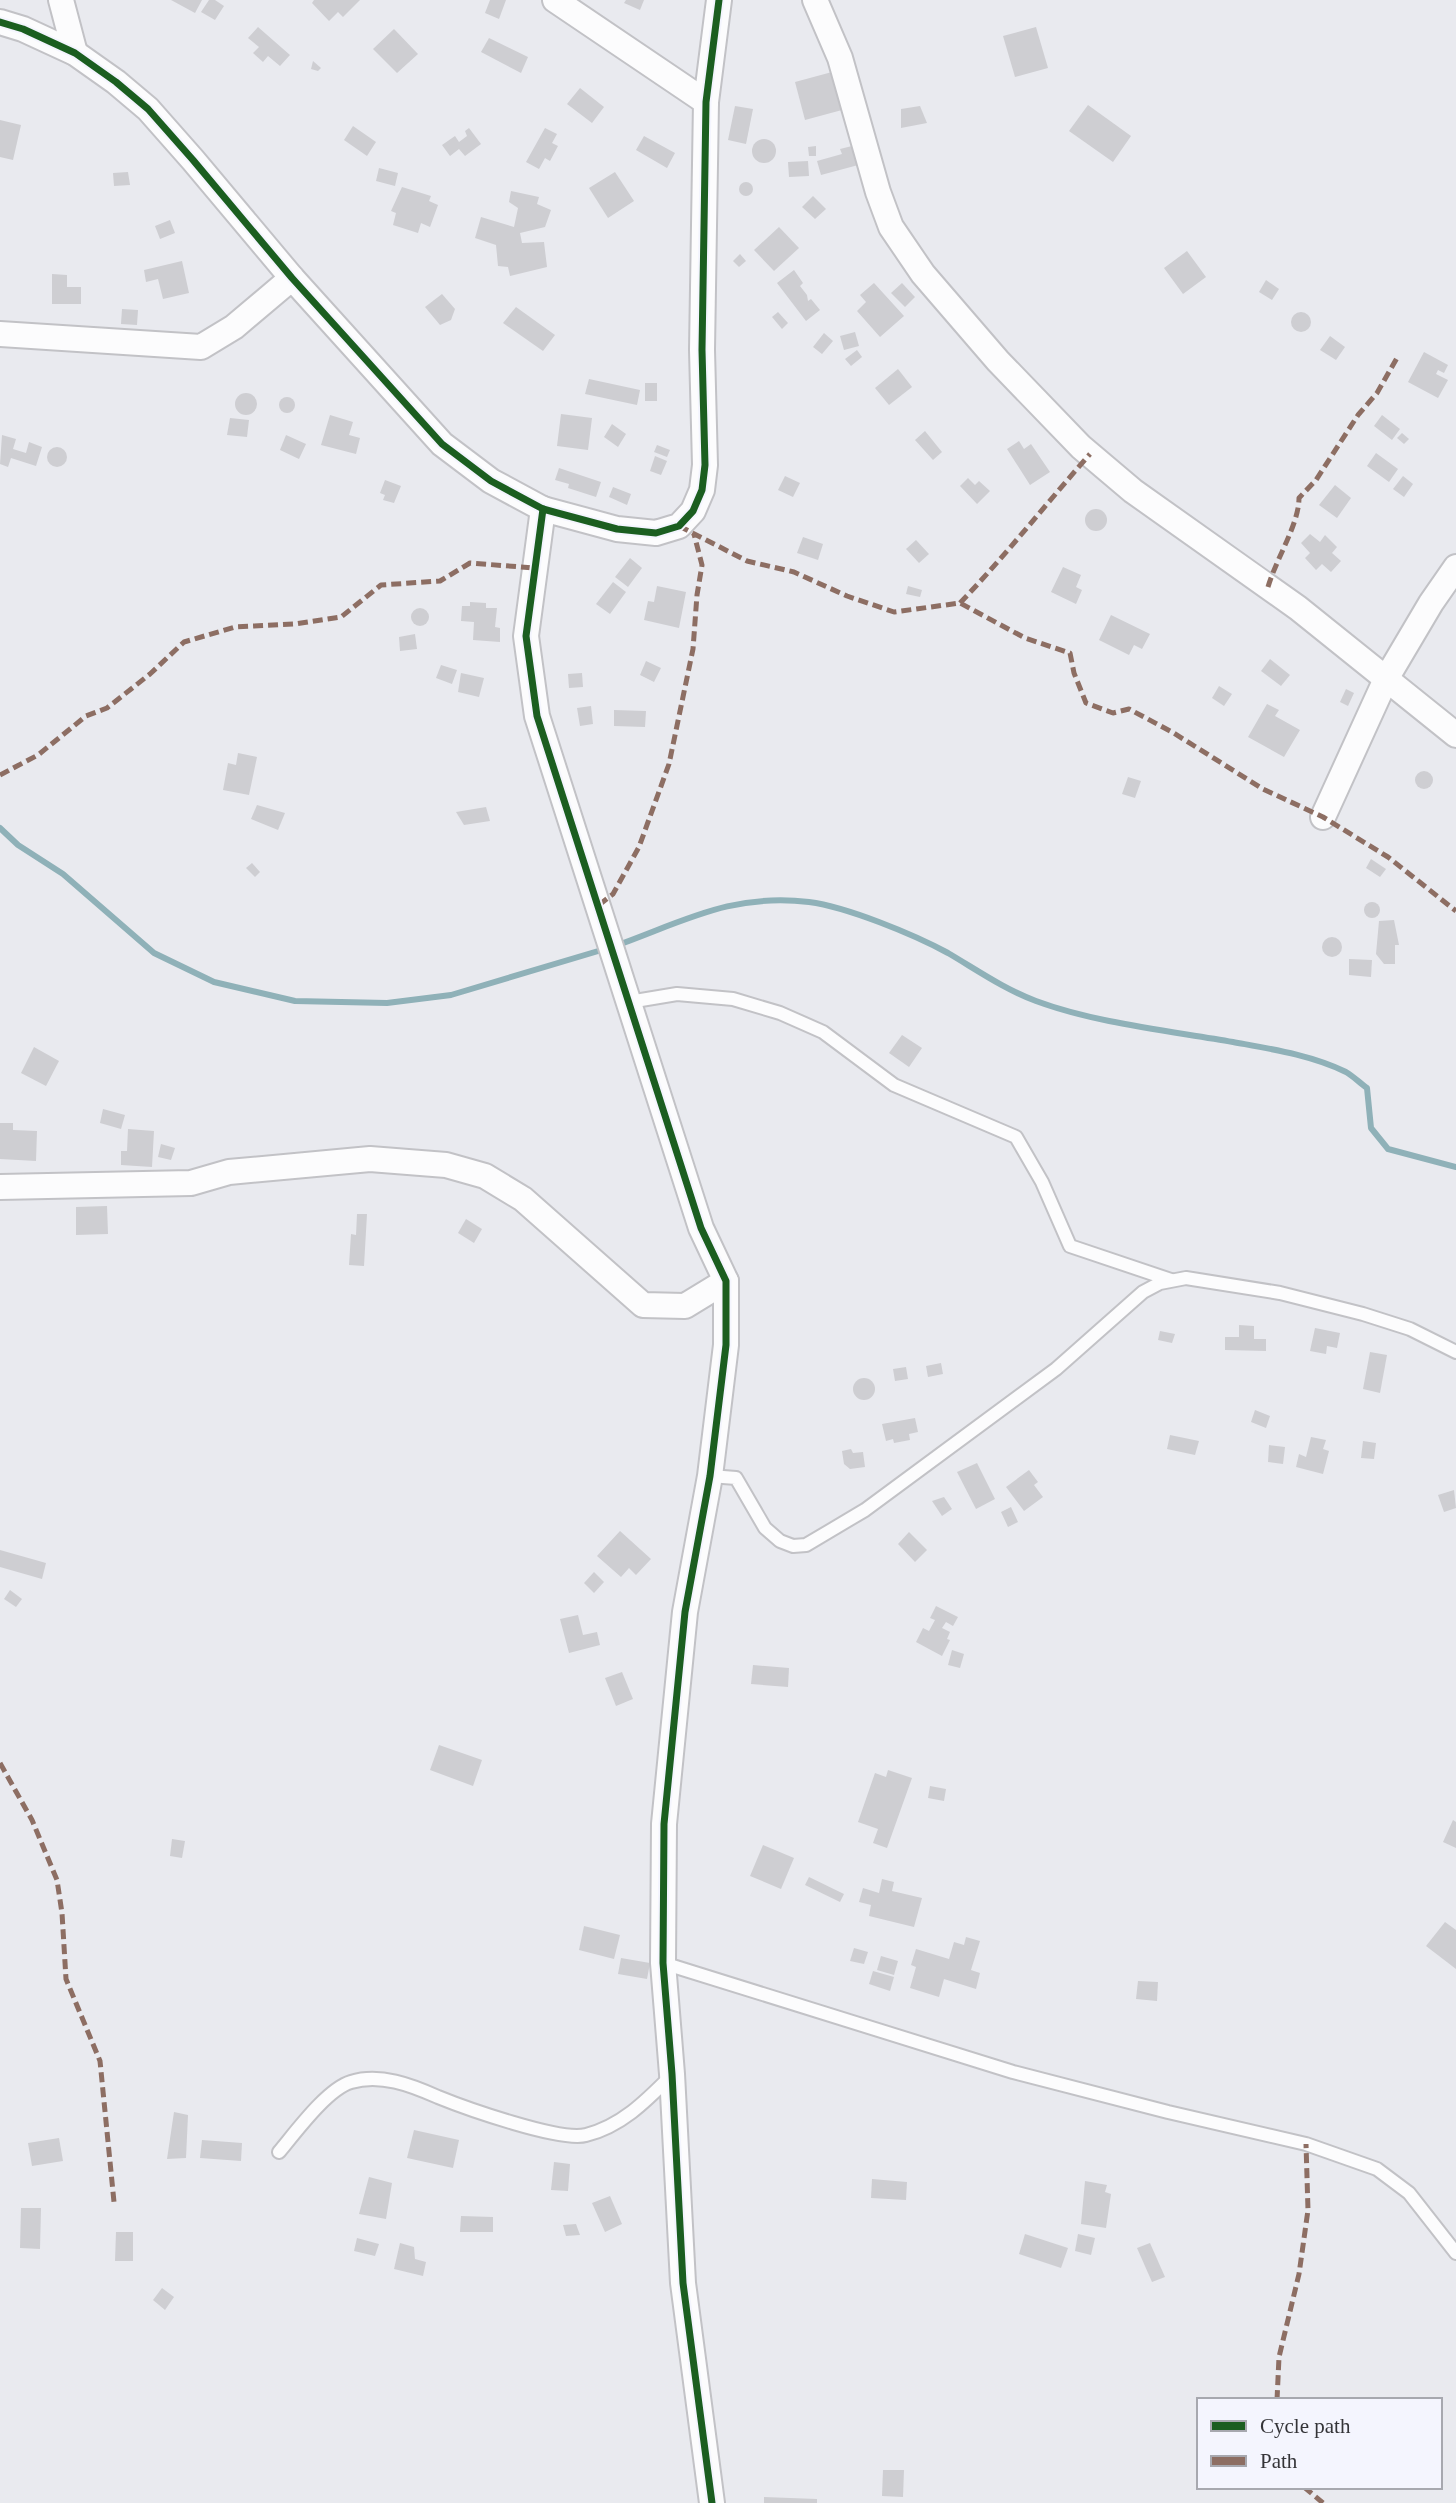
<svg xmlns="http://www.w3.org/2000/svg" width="1456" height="2503" viewBox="0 0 1456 2503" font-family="'Times New Roman',serif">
  <rect width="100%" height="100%" fill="#e9eaef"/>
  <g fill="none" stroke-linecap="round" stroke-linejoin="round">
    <g stroke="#8fb1b8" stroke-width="6">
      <path d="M0 828 18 845 63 874 154 953 214 982 295 1001 387 1003 451 995 605 949"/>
      <path d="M615 946C685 921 731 893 809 902 847 907 913 934 948 953 977 970 1004 989 1036 1001 1095 1023 1171 1031 1233 1042 1271 1049 1311 1055 1346 1072 1353 1076 1360 1083 1367 1088L1371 1128 1388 1149 1456 1167"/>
    </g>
  </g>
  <g fill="#ceced2">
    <path d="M171 0H202L195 13Z"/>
    <path d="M209 0H215L224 6 215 20 201 12Z"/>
    <path d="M314 0H360L343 17 338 12 329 21 312 3Z"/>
    <path d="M490 0H506L499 19 485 13Z"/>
    <path d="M626 0H644L640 10 624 3Z"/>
    <path d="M258 27 290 55 280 66 268 56 263 62 253 53 259 47 248 38Z"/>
    <path d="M1036 27 1048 68 1015 77 1003 36Z"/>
    <path d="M394 29 418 54 397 73 373 49Z"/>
    <path d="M489 38 528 57 521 73 481 52Z"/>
    <path d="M313 61 321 68 318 71 311 69Z"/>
    <path d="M832 72 842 110 805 120 795 82Z"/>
    <path d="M580 88 604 107 592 123 567 104Z"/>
    <path d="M1088 105 1131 136 1113 162 1069 131Z"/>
    <path d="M735 106 753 109 746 144 728 140Z"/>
    <path d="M920 106 927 123 901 128V109Z"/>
    <path d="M0 120 21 125 13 160 0 157Z"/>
    <path d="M353 126 376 142 367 156 344 140Z"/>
    <path d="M469 128 481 144 465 156 459 149 450 156 442 145 455 136 459 142 467 136 465 131Z"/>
    <path d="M545 128 557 134 552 143 558 146 550 161 545 158 539 169 526 162Z"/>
    <path d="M644 136 675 153 667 168 636 150Z"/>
    <circle cx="764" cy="151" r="12"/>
    <path d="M856 145 862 164 821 175 817 161 842 154 840 149Z"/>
    <path d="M816 146V156H809L808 147Z"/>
    <path d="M808 161 809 176 789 177 788 162Z"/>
    <path d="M379 168 398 173 395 186 376 181Z"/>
    <path d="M128 172 130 185 114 186 113 173Z"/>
    <path d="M615 172 634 201 608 218 589 188Z"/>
    <circle cx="746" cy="189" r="7"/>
    <path d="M402 187 431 196 429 201 438 205 430 227 421 223 418 233 393 225 396 213 391 211Z"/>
    <path d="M511 191 539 197 537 204 551 210 545 227 520 233 522 243 544 242 547 267 510 276 508 267 498 266 496 245 475 238 481 217 514 227 518 208 509 202Z"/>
    <path d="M813 196 826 209 815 219 802 207Z"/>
    <path d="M170 220 175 233 160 239 155 226Z"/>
    <path d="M779 227 799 248 774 271 754 250Z"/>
    <path d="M1187 251 1206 277 1183 294 1164 268Z"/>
    <path d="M740 254 746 261 739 267 733 261Z"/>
    <path d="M182 261 189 293 163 299 158 279 146 282 144 270Z"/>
    <path d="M794 270 803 283 800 286 807 295 808 301 811 299 820 310 806 321 777 283Z"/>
    <path d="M52 274 67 275V287H81V304H52Z"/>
    <path d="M1266 280 1279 289 1272 300 1259 292Z"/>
    <path d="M874 283 904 316 880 337 857 311 866 302 860 295Z"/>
    <path d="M902 283 915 297 905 307 891 293Z"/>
    <path d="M442 294 455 309 451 320 440 325 425 307Z"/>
    <path d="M516 307 555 335 543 351 503 323Z"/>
    <path d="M122 309 138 310 137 325 121 324Z"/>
    <circle cx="1301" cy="322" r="10"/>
    <path d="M778 312 788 323 782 329 772 317Z"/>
    <path d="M855 332 859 346 844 350 840 336Z"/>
    <path d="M824 333 833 341 822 354 813 347Z"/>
    <path d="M1330 336 1345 347 1336 360 1320 350Z"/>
    <path d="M857 350 862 357 851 366 845 359Z"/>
    <path d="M1424 352 1448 365 1444 373 1438 370 1436 374 1448 380 1438 398 1408 382Z"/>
    <path d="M898 369 912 387 889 405 875 388Z"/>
    <path d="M589 379 640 390 637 405 585 394Z"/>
    <rect x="645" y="383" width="12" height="18"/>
    <circle cx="246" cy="404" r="11"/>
    <circle cx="287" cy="405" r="8"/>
    <path d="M561 414 592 418 588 450 557 446Z"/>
    <path d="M330 415 353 422 349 435 360 438 356 454 321 445Z"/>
    <path d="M1382 415 1400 429 1392 440 1374 426Z"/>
    <path d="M230 418 249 420 247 437 227 435Z"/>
    <path d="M612 424 626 434 618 447 604 437Z"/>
    <path d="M925 431 942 452 933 460 915 440Z"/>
    <path d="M1402 433 1409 439 1404 444 1397 438Z"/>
    <path d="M2 435 16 439 13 449 26 453 29 442 42 447 36 466 11 458 8 467 0 464Z"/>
    <path d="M286 435 306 444 299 459 280 450Z"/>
    <path d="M1019 441 1024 449 1031 444 1050 472 1030 485 1007 449Z"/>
    <path d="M657 445 670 450 667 457 654 452Z"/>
    <circle cx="57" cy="457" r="10"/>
    <path d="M1376 453 1398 469 1389 482 1367 466Z"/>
    <path d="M655 456 667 461 661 475 650 471Z"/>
    <path d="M559 468 601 482 596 497 568 488 569 484 555 480Z"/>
    <path d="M785 476 800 483 793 497 778 490Z"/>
    <path d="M1403 476 1413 484 1404 497 1393 489Z"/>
    <path d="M968 478 975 485 979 481 990 491 977 504 960 486Z"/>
    <path d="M385 480 401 486 394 503 383 500 385 495 380 493Z"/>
    <path d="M1335 485 1351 498 1337 518 1319 505Z"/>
    <path d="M613 487 631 494 627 505 609 497Z"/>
    <circle cx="1096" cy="520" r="11"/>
    <path d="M1310 534 1320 542 1325 535 1337 547 1332 553 1341 561 1331 572 1322 564 1316 570 1305 558 1310 553 1301 543Z"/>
    <path d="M803 537 823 544 818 560 797 553Z"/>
    <path d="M916 540 929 554 919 563 906 549Z"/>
    <path d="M630 558 642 568 628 587 615 577Z"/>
    <path d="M1063 567 1081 575 1076 587 1082 590 1076 604 1051 592Z"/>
    <path d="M613 582 626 592 610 614 596 604Z"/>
    <path d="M657 586 686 592 679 628 644 620 648 601 654 602Z"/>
    <path d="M908 586 922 590 920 597 906 594Z"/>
    <path d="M470 602 486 603V608H497L495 627 500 628V642L473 640 474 622 461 621 462 606H470Z"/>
    <circle cx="420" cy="617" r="9"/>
    <path d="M1111 615 1150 634 1142 649 1134 645 1129 655 1099 640Z"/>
    <path d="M415 634 417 649 400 651 399 637Z"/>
    <path d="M1270 659 1290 675 1281 686 1261 671Z"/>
    <path d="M646 661 661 668 654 682 640 675Z"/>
    <path d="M441 665 457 670 452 684 436 678Z"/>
    <path d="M461 673 484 678 479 697 458 692Z"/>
    <path d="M582 673 583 687 569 688 568 674Z"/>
    <path d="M1219 686 1232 694 1224 706 1212 698Z"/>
    <path d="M1346 689 1354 693 1348 706 1340 702Z"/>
    <path d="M1267 704 1279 710 1275 716 1300 730 1284 757 1248 737Z"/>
    <path d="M591 706 593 724 580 726 577 708Z"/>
    <path d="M614 710 646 711 645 727 614 726Z"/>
    <path d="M238 753 257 757 249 795 223 790 228 763 236 765Z"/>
    <circle cx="1424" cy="780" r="9"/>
    <path d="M1128 777 1141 781 1135 798 1122 794Z"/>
    <path d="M257 805 285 813 278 830 251 819Z"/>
    <path d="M486 807 490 821 464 825 456 812Z"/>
    <path d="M1371 859 1386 869 1380 877 1366 868Z"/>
    <path d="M252 863 260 872 255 877 246 868Z"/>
    <circle cx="1372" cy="910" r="8"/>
    <path d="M1394 920 1399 945H1395V964H1384L1376 954 1379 921Z"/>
    <circle cx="1332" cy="947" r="10"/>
    <path d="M1349 959 1372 960 1371 977 1349 975Z"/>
    <path d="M902 1035 922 1048 909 1067 889 1053Z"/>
    <path d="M34 1047 59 1061 46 1086 21 1073Z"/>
    <path d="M103 1109 125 1115 121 1129 100 1123Z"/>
    <path d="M0 1123H13V1130L37 1131 36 1161 0 1159Z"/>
    <path d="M128 1129 154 1131 152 1167 121 1165V1151H127Z"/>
    <path d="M161 1144 175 1148 171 1160 158 1157Z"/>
    <path d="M107 1206 108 1234 76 1235V1207Z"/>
    <path d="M357 1214H367L364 1266 349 1265 351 1234 356 1235Z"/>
    <path d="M466 1219 482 1229 474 1243 458 1233Z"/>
    <path d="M1239 1325 1254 1326V1339H1266V1351L1225 1350V1337H1239Z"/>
    <path d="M1315 1328 1340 1333 1337 1348 1327 1346 1326 1354 1310 1351Z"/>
    <path d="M1160 1331 1175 1334 1172 1343 1158 1340Z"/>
    <path d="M1370 1352 1387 1355 1380 1393 1363 1389Z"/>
    <path d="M941 1363 943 1374 928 1377 926 1366Z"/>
    <path d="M906 1367 908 1379 895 1381 893 1369Z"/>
    <circle cx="864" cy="1389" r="11"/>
    <path d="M1255 1410 1270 1416 1266 1428 1251 1422Z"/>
    <path d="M915 1418 918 1432 909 1434 910 1440 894 1443 893 1439 886 1441 882 1424Z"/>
    <path d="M1170 1435 1199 1441 1195 1455 1167 1449Z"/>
    <path d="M1311 1437 1326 1440 1323 1449 1329 1451 1323 1474 1296 1467 1299 1454 1306 1457Z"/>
    <path d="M1363 1441 1376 1443 1374 1459 1361 1458Z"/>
    <path d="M1269 1445 1285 1447 1283 1464 1268 1462Z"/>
    <path d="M851 1449 853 1453 863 1452 865 1467 850 1469 844 1464 842 1451Z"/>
    <path d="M977 1463 995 1499 976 1509 957 1472Z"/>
    <path d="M1029 1470 1038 1482 1034 1485 1043 1497 1024 1511 1006 1487Z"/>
    <path d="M1454 1490 1456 1508 1444 1512 1438 1495Z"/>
    <path d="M944 1497 952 1509 942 1516 932 1501Z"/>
    <path d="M1011 1507 1018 1522 1008 1527 1001 1512Z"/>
    <path d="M620 1531 651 1559 636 1575 629 1568 621 1577 597 1556Z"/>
    <path d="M909 1532 927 1550 915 1562 898 1544Z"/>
    <path d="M0 1550 46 1563 42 1579 0 1567Z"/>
    <path d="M594 1572 604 1582 594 1593 584 1583Z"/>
    <path d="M10 1590 22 1599 16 1607 4 1599Z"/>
    <path d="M936 1606 958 1617 953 1626 946 1622 942 1628 950 1632 947 1639 950 1640 942 1656 916 1642 923 1628 929 1631 935 1620 930 1618Z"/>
    <path d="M578 1615 583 1635 597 1632 600 1645 569 1653 560 1619Z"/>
    <path d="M952 1650 964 1654 960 1668 948 1665Z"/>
    <path d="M753 1665 789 1668 788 1687 751 1684Z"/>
    <path d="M622 1672 633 1699 616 1706 605 1678Z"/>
    <path d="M439 1745 482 1760 473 1786 430 1770Z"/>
    <path d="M888 1770 912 1778 887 1848 873 1843 878 1829 858 1822 875 1773 886 1777Z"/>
    <path d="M930 1786 946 1789 944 1801 928 1798Z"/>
    <path d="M1453 1820 1456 1822V1848L1443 1842Z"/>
    <path d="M172 1839 185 1841 182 1858 170 1856Z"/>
    <path d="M763 1845 794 1858 781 1889 750 1876Z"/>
    <path d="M809 1877 844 1894 840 1902 805 1885Z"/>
    <path d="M882 1879 894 1882 892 1891 922 1898 914 1927 869 1916 871 1905 859 1902 863 1888 879 1893Z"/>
    <path d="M1445 1922 1456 1930V1969L1426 1946Z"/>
    <path d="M584 1926 620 1935 614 1959 579 1950Z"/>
    <path d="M966 1937 980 1941 971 1970 980 1973 976 1989 944 1979 939 1997 910 1988 916 1967 911 1965 916 1949 949 1959 954 1942 964 1945Z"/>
    <path d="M854 1948 868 1952 864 1964 850 1961Z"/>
    <path d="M881 1956 898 1961 894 1975 877 1970Z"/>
    <path d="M621 1958 650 1963 647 1979 618 1974Z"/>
    <path d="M873 1971 894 1977 890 1991 869 1984Z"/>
    <path d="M1138 1981 1158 1982 1157 2001 1136 1999Z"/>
    <path d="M174 2112 188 2115 186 2158 167 2159Z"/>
    <path d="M414 2130 459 2140 453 2168 407 2158Z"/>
    <path d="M59 2138 63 2161 32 2166 28 2143Z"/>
    <path d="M202 2140 242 2143 241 2161 200 2158Z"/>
    <path d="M554 2162 570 2164 568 2191 551 2190Z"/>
    <path d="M369 2177 392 2183 386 2219 359 2214Z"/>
    <path d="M872 2179 907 2182 906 2200 871 2198Z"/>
    <path d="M1085 2181 1107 2185 1105 2192 1111 2194 1106 2228 1081 2224Z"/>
    <path d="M610 2196 622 2224 605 2232 592 2203Z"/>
    <path d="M21 2208H41L40 2249 20 2248Z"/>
    <path d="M461 2216 493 2217V2232H460Z"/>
    <path d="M576 2224 580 2235 566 2236 563 2225Z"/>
    <path d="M116 2232H133V2261H115Z"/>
    <path d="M1025 2234 1068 2248 1061 2268 1019 2254Z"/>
    <path d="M1078 2234 1095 2238 1091 2255 1075 2251Z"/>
    <path d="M357 2238 379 2244 375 2256 354 2251Z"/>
    <path d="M400 2243 414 2247 415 2259 426 2262 423 2276 394 2269Z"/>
    <path d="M1150 2243 1165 2277 1152 2282 1137 2248Z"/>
    <path d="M162 2288 174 2297 165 2310 153 2300Z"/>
    <path d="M883 2470H904L903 2497 882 2496Z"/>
    <path d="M764 2497 817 2499V2503H764Z"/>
  </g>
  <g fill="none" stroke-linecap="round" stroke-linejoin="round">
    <defs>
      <g id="service">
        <path d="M629 1002 677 994 733 999 780 1013 823 1032 894 1085 1016 1137 1042 1182 1070 1246 1171 1280"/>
        <path d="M710 1476 736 1478 765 1528 780 1541 793 1546 806 1545 865 1510 1056 1369 1143 1292 1160 1283 1186 1278 1280 1293 1363 1314 1410 1329 1456 1352"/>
        <path d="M663 1963 1013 2072 1168 2112 1306 2144 1377 2169 1409 2193 1456 2253"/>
        <path d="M279 2152C295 2133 327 2089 351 2082 380 2073 411 2085 438 2097 465 2108 561 2142 586 2135 622 2126 647 2100 672 2075"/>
      </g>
      <g id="minor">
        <path d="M61 0 75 53"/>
        <path d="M555 0 706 102"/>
        <path d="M815 0 840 58 878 192 891 227 923 274 998 361 1081 447 1133 491 1298 608 1456 735"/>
        <path d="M0 22 23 29 75 53 116 82 148 109 193 160 292 278 442 444 491 481 543 509 617 529 656 533 679 526 693 511 702 490 705 465 702 350 706 102 719 0"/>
        <path d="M0 334 201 347 234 327 292 278"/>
        <path d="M543 509 526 636 537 716 701 1228 726 1281V1345L710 1476 685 1612 664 1824 663 1963 672 2074 683 2283 712 2503"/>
        <path d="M1323 817 1386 679 1431 603 1456 567"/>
        <path d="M0 1187 191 1183 229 1172 370 1159 446 1165 485 1176 523 1199 643 1305 685 1306 726 1281"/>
      </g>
    </defs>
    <use href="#service" stroke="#c2c2c6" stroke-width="16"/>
    <use href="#minor" stroke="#c2c2c6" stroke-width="28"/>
    <use href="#service" stroke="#fcfcfd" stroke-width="12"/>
    <use href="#minor" stroke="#fcfcfd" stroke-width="24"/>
    <g stroke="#8d6e63" stroke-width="5" stroke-dasharray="10 5" stroke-linecap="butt">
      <path d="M679 526 747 561 794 572 847 596 894 612 960 603 1025 638 1070 653 1074 673 1086 703 1113 713 1129 709 1172 732 1263 789 1323 817 1388 857 1456 911"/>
      <path d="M1268 587C1276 559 1299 524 1299 498L1316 480 1358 415 1377 393 1397 358"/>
      <path d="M960 603C1006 555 1046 504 1090 454"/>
      <path d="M0 775 38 755 86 716 107 708 150 674 184 642 235 627 295 624 341 617 381 585 440 581 470 563 535 568"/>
      <path d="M599 905 613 894 639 847 669 764 693 649 697 595 702 565 694 534"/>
      <path d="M0 1763 32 1820 57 1880 62 1913 66 1979 100 2061 114 2202"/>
      <path d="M1277 2400 1279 2357 1299 2274 1308 2210 1306 2144"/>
      <path d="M1304 2487 1323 2503"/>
    </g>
    <defs>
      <g id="cycleway">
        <path d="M0 22 23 29 75 53 116 82 148 109 193 160 292 278 442 444 491 481 543 509 617 529 656 533 679 526 693 511 702 490 705 465 702 350 706 102 719 0"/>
        <path d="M543 509 526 636 537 716 701 1228 726 1281V1345L710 1476 685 1612 664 1824 663 1963 672 2074 683 2283 712 2503"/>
      </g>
    </defs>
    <use href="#cycleway" stroke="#f4f5fe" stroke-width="11"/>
    <use href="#cycleway" stroke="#1b5e20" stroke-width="7"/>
  </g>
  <rect x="1197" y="2398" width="245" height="91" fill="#f4f5fe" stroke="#a7a8af" stroke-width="2"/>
  <rect x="1211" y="2421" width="35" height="10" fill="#1b5e20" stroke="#a7a8af" stroke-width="2"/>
  <text x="1260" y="2433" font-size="21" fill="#343438">Cycle path</text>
  <rect x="1211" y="2456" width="35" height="10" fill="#8d6e63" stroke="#a7a8af" stroke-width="2"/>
  <text x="1260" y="2468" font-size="21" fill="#343438">Path</text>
</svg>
